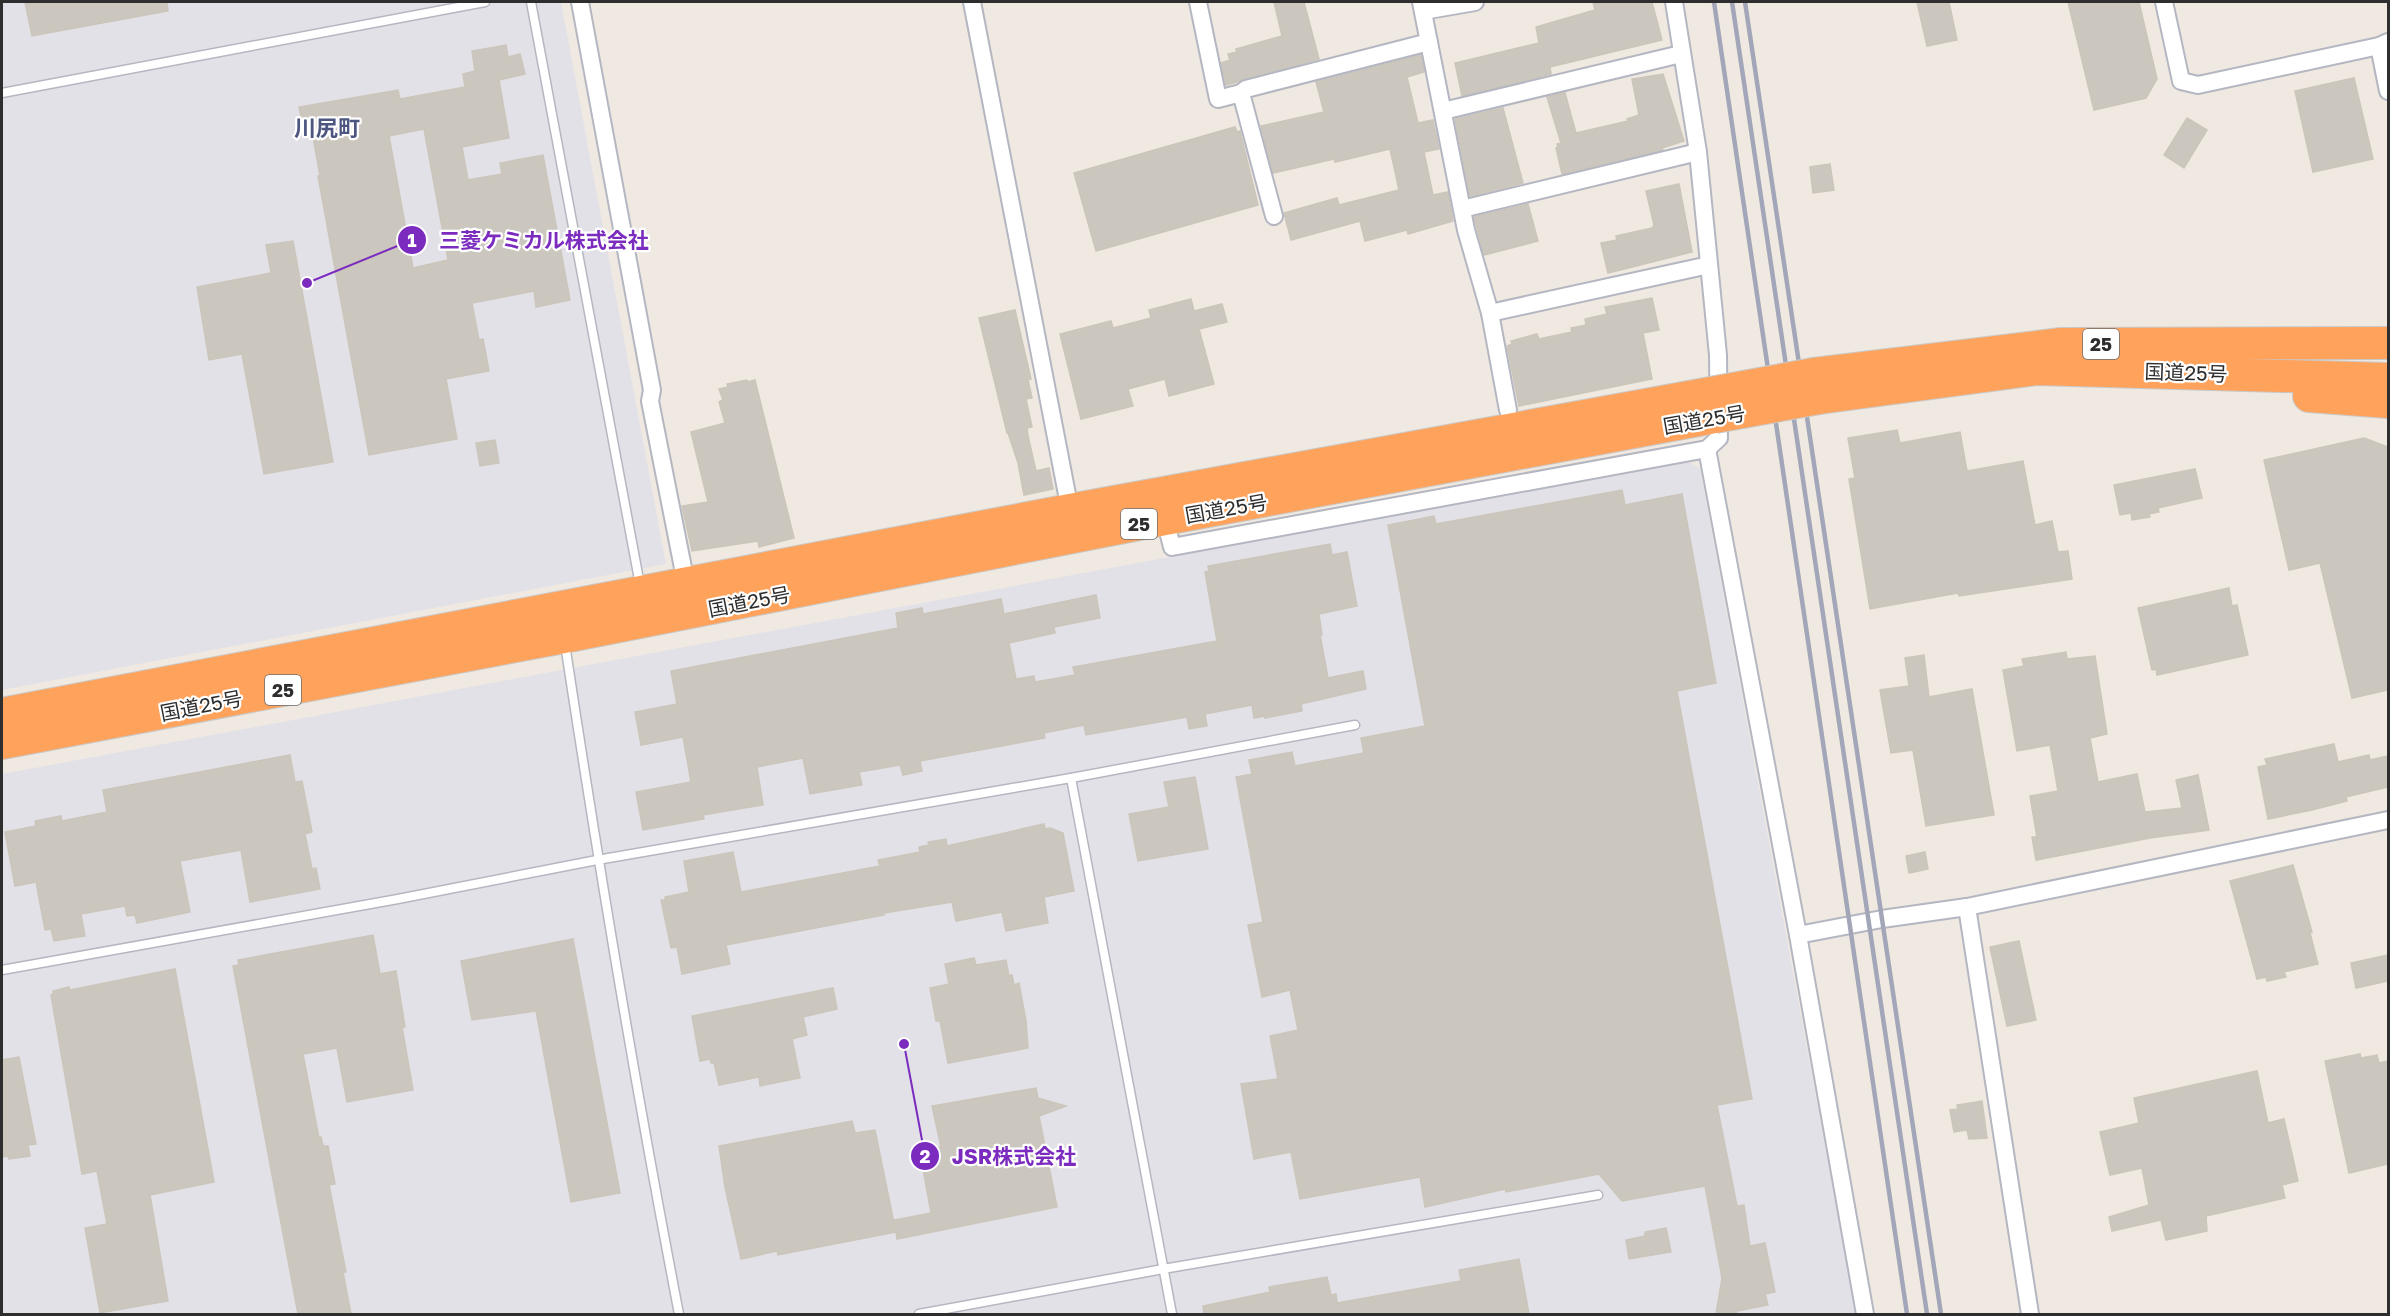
<svg xmlns="http://www.w3.org/2000/svg" width="2390" height="1316" viewBox="0 0 2390 1316" font-family="'Golos Text','Noto Sans JP',sans-serif">
  <rect width="100%" height="100%" fill="#efe9e1"/>
  <g fill="#e3e1e8">
    <path d="M2 2H561L666 564 2 690Z"/>
    <path d="M1686 461 1700 468 1856 1314H2V774Z"/>
  </g>
  <g fill="#cbc7bf" stroke="#cbc5ba" stroke-width="1.5" fill-rule="evenodd">
    <path d="M25 2H167L168 11 32 36Z"/>
    <path d="M1274 2H1304L1319 59 1226 85 1221 63 1230 60 1228 54 1237 52 1236 49 1282 36Z"/>
    <path d="M1593 2H1652L1662 40 1550 67 1551 74 1462 96 1455 63 1539 43 1536 27 1595 10Z"/>
    <path d="M1917 2H1949L1957 40 1927 46Z"/>
    <path d="M2068 2H2139L2157 79 2146 98 2094 110Z"/>
    <path d="M506 45 508 57 520 54 525 74 499 80 509 138 462 147 468 180 502 174 500 163 543 155 570 300 536 307 534 291 472 303 479 340 483 339 489 371 446 379 457 439 369 455 318 176H320L312 131 304 132 299 107 398 90 400 99 465 87 463 74 475 71 472 51ZM424 129 448 260 413 268 389 136Z"/>
    <path d="M1421 55 1424 72 1407 77 1418 123 1433 120 1439 149 1424 152 1433 195 1448 192 1453 221 1408 234 1407 230 1365 241 1360 221 1291 240 1284 213 1337 198 1339 205 1399 190 1390 149 1335 162 1334 159 1273 173 1261 126 1324 112 1316 82Z"/>
    <path d="M1663 74 1684 141 1662 148 1663 150 1562 174 1556 148 1558 147 1557 144 1561 143 1547 97 1565 93 1576 133 1628 121 1627 119 1639 115 1632 79Z"/>
    <path d="M2354 78 2373 159 2313 172 2295 91Z"/>
    <path d="M1503 108 1523 183 1470 196 1455 119Z"/>
    <path d="M2187 118 2207 130 2184 168 2164 155Z"/>
    <path d="M1235 127 1237 132 1240 131 1258 205 1096 251 1074 173Z"/>
    <path d="M1830 164 1834 190 1813 193 1810 167Z"/>
    <path d="M1679 184 1692 252 1608 273 1601 243 1617 240 1616 236 1652 228 1654 225 1646 191Z"/>
    <path d="M1528 204 1538 241 1484 255 1474 217Z"/>
    <path d="M293 241 333 462 264 474 242 354 209 360 197 287 271 273 266 245Z"/>
    <path d="M1652 298 1659 330 1643 333 1652 379 1519 406 1507 346 1512 344 1511 341 1537 334 1539 339 1572 332 1571 328 1586 325 1585 319 1607 314 1605 307Z"/>
    <path d="M1191 299 1194 311 1222 304 1227 322 1199 329 1214 384 1169 396 1165 379 1128 389 1133 406 1081 419 1060 334 1111 321 1113 328 1151 318 1149 310Z"/>
    <path d="M1015 310 1031 379 1028 380 1032 398 1026 399 1032 427 1027 428 1028 436 1036 471 1049 468 1053 489 1024 495 1018 463 1008 433H1007L979 318Z"/>
    <path d="M747 380 748 382 755 380 794 538 759 547 758 541 692 551 682 506 708 502 691 432 725 423 719 402 723 400 719 389 728 387 727 384Z"/>
    <path d="M1897 430 1900 443 1960 432 1967 471 2023 461 2035 525 2052 521 2058 552 2068 551 2072 579 1959 596 1958 593 1870 609 1849 479 1855 478 1848 438Z"/>
    <path d="M2364 438 2388 447V690L2352 698 2320 563 2289 570 2264 460Z"/>
    <path d="M495 440 499 463 480 466 476 443Z"/>
    <path d="M2195 469 2202 498 2158 508 2159 512 2149 514 2150 517 2132 520 2131 513 2120 515 2114 485Z"/>
    <path d="M1622 490 1625 505 1682 494 1716 683 1677 691 1752 1099 1717 1105 1737 1206 1744 1205 1750 1246 1765 1243 1775 1292 1765 1294 1768 1305 1737 1311 1736 1314H1716L1722 1278 1705 1186 1622 1201 1599 1174 1506 1192 1505 1189 1425 1207 1420 1177 1300 1199 1291 1152 1254 1159 1241 1084 1278 1079 1270 1036 1298 1030 1290 990 1262 997 1248 925 1263 922 1236 777 1252 774 1249 760 1292 752 1295 766 1364 753 1361 738 1425 726 1388 525 1434 516 1436 524Z"/>
    <path d="M1330 544 1332 555 1347 552 1357 606 1319 614 1322 635H1320L1328 678 1363 671 1366 689 1301 704 1302 711 1265 718V716L1254 718 1252 705 1205 714 1207 726 1189 729 1187 717 1086 735 1084 725 1044 733 1045 738 920 761 922 771 903 775 900 765 859 772 862 785 810 794 803 758 757 767 763 805 703 815 704 819 643 830 636 792 691 782 683 737 641 745 635 712 677 704 671 671 898 628 896 613 922 608 923 614 1001 599 1004 614 1096 595 1100 618 1054 627 1055 633 1009 643 1016 679 1034 676 1035 682 1075 675 1073 667 1217 641 1205 572 1209 571 1208 566Z"/>
    <path d="M2229 588 2232 606 2237 605 2248 655 2157 675 2156 669 2152 670 2138 608Z"/>
    <path d="M2066 652 2067 659 2095 656 2107 734 2090 738 2098 782 2137 774 2145 812 2182 808 2176 780 2198 775 2209 830 2150 838 2036 860 2032 837H2037L2030 796 2058 791 2050 745 2017 751 2003 670 2024 666 2022 659Z"/>
    <path d="M1924 655 1929 697 1972 689 1994 815 1926 826 1913 750 1891 753 1880 690 1909 686 1905 658Z"/>
    <path d="M2334 744 2338 762 2369 755 2370 760 2388 756V787L2346 797 2347 801 2312 810 2268 819 2258 767 2267 765 2265 759Z"/>
    <path d="M290 755 295 782 302 781 312 832 305 834 312 869 316 868 320 889 250 902 241 850 180 861 190 912 137 923 135 915 127 916 125 906 81 914 85 936 54 941 51 929 45 930 36 882 15 886 5 832 36 826 35 821 61 816 62 821 107 812 103 790Z"/>
    <path d="M1195 777 1208 849 1138 861 1129 814 1169 807 1164 782Z"/>
    <path d="M1044 824 1045 829 1050 828 1063 833 1074 891 1044 897 1048 923 1006 931 1002 912 956 921 952 902 884 913V915L726 945 730 964 682 974 677 947 671 948 661 900H665V897L689 892 684 861 733 852 741 892 880 866 878 860 920 852 919 847 929 845 928 842 946 839 947 846Z"/>
    <path d="M1925 852 1928 869 1909 873 1906 856Z"/>
    <path d="M2293 865 2312 932 2310 933 2318 964 2284 972 2286 977 2267 981 2266 977 2257 979 2230 881Z"/>
    <path d="M373 935 380 974 396 971 405 1027H402L413 1090 347 1102 337 1048 303 1054 319 1138 321 1137 323 1146H328L335 1184 329 1185 346 1272H343L351 1314H298L233 966 239 965 238 960Z"/>
    <path d="M573 939 620 1193 571 1202 536 1011 472 1020 461 961Z"/>
    <path d="M2019 941 2036 1020 2007 1026 1990 947Z"/>
    <path d="M2388 955V981L2356 988 2351 963Z"/>
    <path d="M974 958 976 965 1006 960 1009 976 1012 975 1014 985 1019 983 1026 1021 1028 1048 948 1063 940 1021H936L930 988 949 984 945 964Z"/>
    <path d="M175 969 214 1182 150 1195 168 1301 100 1313 85 1228 107 1224 97 1171 82 1174 51 995 53 994V991L69 987 70 990Z"/>
    <path d="M833 988 837 1009 803 1017 807 1035 792 1039 800 1078 760 1086 759 1077 719 1085 714 1063H711L710 1059 700 1061 692 1016Z"/>
    <path d="M2360 1054 2361 1058 2377 1055 2379 1063 2388 1061V1164L2349 1173 2325 1061Z"/>
    <path d="M19 1057 36 1144 28 1145 30 1156 9 1159 8 1156 2 1157V1060Z"/>
    <path d="M2257 1071 2268 1123 2284 1119 2292 1154 2298 1181 2282 1185 2285 1198 2206 1216 2207 1231 2166 1240 2161 1220 2112 1231 2109 1217 2149 1205 2142 1168 2110 1175 2100 1132 2139 1123 2134 1098Z"/>
    <path d="M1036 1088 1038 1098 1066 1106 1039 1116 1057 1207 897 1239 896 1232 778 1255 777 1251 741 1259 725 1187 719 1146 852 1121 855 1133 875 1130 895 1228 894 1220 931 1213 920 1152 941 1147 932 1106Z"/>
    <path d="M1982 1101 1987 1138 1969 1139 1967 1130 1954 1132 1950 1110 1958 1109 1957 1105Z"/>
    <path d="M1666 1228 1671 1252 1629 1259 1626 1240 1645 1236V1232Z"/>
    <path d="M1519 1259 1529 1314H1204L1203 1306 1270 1292 1269 1287 1327 1277 1331 1295 1336 1294 1337 1303 1461 1281 1459 1270Z"/>
  </g>
  <g fill="none" stroke-linecap="round" stroke-linejoin="round">
    <defs>
      <g id="lane">
        <path d="M531 2 640 585"/>
        <path d="M2 93 485 2"/>
        <path d="M565 644C599 868 636 1091 679 1314"/>
        <path d="M1071 778 1172 1314"/>
        <path d="M2 970 398 899 597 860 1071 778 1355 725"/>
        <path d="M919 1314 1163 1269 1598 1195"/>
      </g>
      <g id="street">
        <path d="M580 2 652 390 650 401 686 583"/>
        <path d="M972 2 1070 510"/>
        <path d="M1198 2 1218 99 1241 93 1274 216"/>
        <path d="M1421 2 1466 230 1490 313 1508 410"/>
        <path d="M2164 2 2181 81 2198 85 2379 46 2388 42"/>
        <path d="M1423 11 1475 2"/>
        <path d="M2379 46 2388 91"/>
        <path d="M1241 93 1246 89 1429 42"/>
        <path d="M1443 111 1681 54"/>
        <path d="M1462 209 1698 152"/>
        <path d="M1490 313 1709 265"/>
        <path d="M1707 449 1798 935 1865 1314"/>
        <path d="M1165 519 1172 547 1707 449 1719 438 1718 355 1698 152 1674 2"/>
        <path d="M1967 907 2030 1314"/>
        <path d="M1798 935 1882 919 1967 907 2388 820"/>
      </g>
      <g id="highway">
        <path d="M1814 374 2061 344 2388 343"/>
        <path d="M2309 396 2388 402"/>
        <path d="M1819 398 2037 369 2388 379"/>
        <path d="M2 714 1070 510 1711 393"/>
        <path d="M2 743 564 637 1165 519 1715 417"/>
      </g>
    </defs>
    <use href="#lane" stroke="#b4b7c1" stroke-width="11"/>
    <use href="#street" stroke="#b4b7c1" stroke-width="20"/>
    <use href="#highway" stroke="#c9c9c9" stroke-width="34"/>
    <use href="#lane" stroke="#fff" stroke-width="8"/>
    <use href="#street" stroke="#fff" stroke-width="16"/>
    <use href="#highway" stroke="#ffa35c" stroke-width="32"/>
    <g stroke="#a3a6b8" stroke-width="4.5">
      <path d="M1714 2 1907 1314"/>
      <path d="M1732 2 1927 1314"/>
      <path d="M1745 2 1941 1314"/>
    </g>
    <defs>
      <g id="highway-bridge">
        <path d="M1711 393 1814 374"/>
        <path d="M1715 417 1819 398"/>
      </g>
    </defs>
    <use href="#highway-bridge" stroke="#c9c9c9" stroke-width="34" stroke-linecap="butt"/>
    <use href="#highway-bridge" stroke="#ffa35c" stroke-width="32"/>
  </g>
  <g text-anchor="middle" dominant-baseline="central" stroke-width="4.5" stroke-linejoin="round" paint-order="stroke">
    <g fill="#fff" stroke="#6d6d6d" stroke-width="1.5">
      <rect x="2083" y="329" width="36" height="30" rx="4.5"/>
      <rect x="1121" y="509" width="36" height="30" rx="4.5"/>
      <rect x="265" y="675" width="36" height="30" rx="4.5"/>
    </g>
    <g font-size="18" font-weight="bold" fill="#2e2e2e">
      <text x="2101" y="344">25</text>
      <text x="1139" y="524">25</text>
      <text x="283" y="690">25</text>
    </g>
    <g font-size="20" fill="#2e2e2e" stroke="#fff">
      <text transform="translate(2186 372) rotate(2)">国道25号</text>
      <text transform="translate(1704 419) rotate(-10)">国道25号</text>
      <text transform="translate(1226 508) rotate(-10)">国道25号</text>
      <text transform="translate(749 601) rotate(-11)">国道25号</text>
      <text transform="translate(201 705) rotate(-11)">国道25号</text>
    </g>
    <g font-size="22" font-weight="bold" fill="#4d5680" stroke="#fff">
      <text x="327" y="127">川尻町</text>
    </g>
  </g>
  <path fill="none" stroke="#7b2cbf" stroke-width="2" d="M307 283L412 240M904 1044L925 1156"/>
  <g fill="#7b2cbf" stroke="#fff" stroke-width="2">
    <circle cx="307" cy="283" r="6"/>
    <circle cx="904" cy="1044" r="6"/>
    <circle cx="412" cy="240" r="15"/>
    <circle cx="925" cy="1156" r="15"/>
  </g>
  <g font-size="18" text-anchor="middle" font-weight="bold" fill="#fff">
    <text x="412" y="247">1</text>
    <text x="925" y="1163">2</text>
  </g>
  <g font-size="21" text-anchor="middle" font-weight="bold" fill="#7b2cbf" stroke="#fff" stroke-width="4.5" stroke-linejoin="round" paint-order="stroke">
    <text x="544" y="248">三菱ケミカル株式会社</text>
    <text x="1014" y="1164">JSR株式会社</text>
  </g>
  <rect width="2390" height="1316" fill="none" stroke="#2e2e2e" stroke-width="6"/>
</svg>
